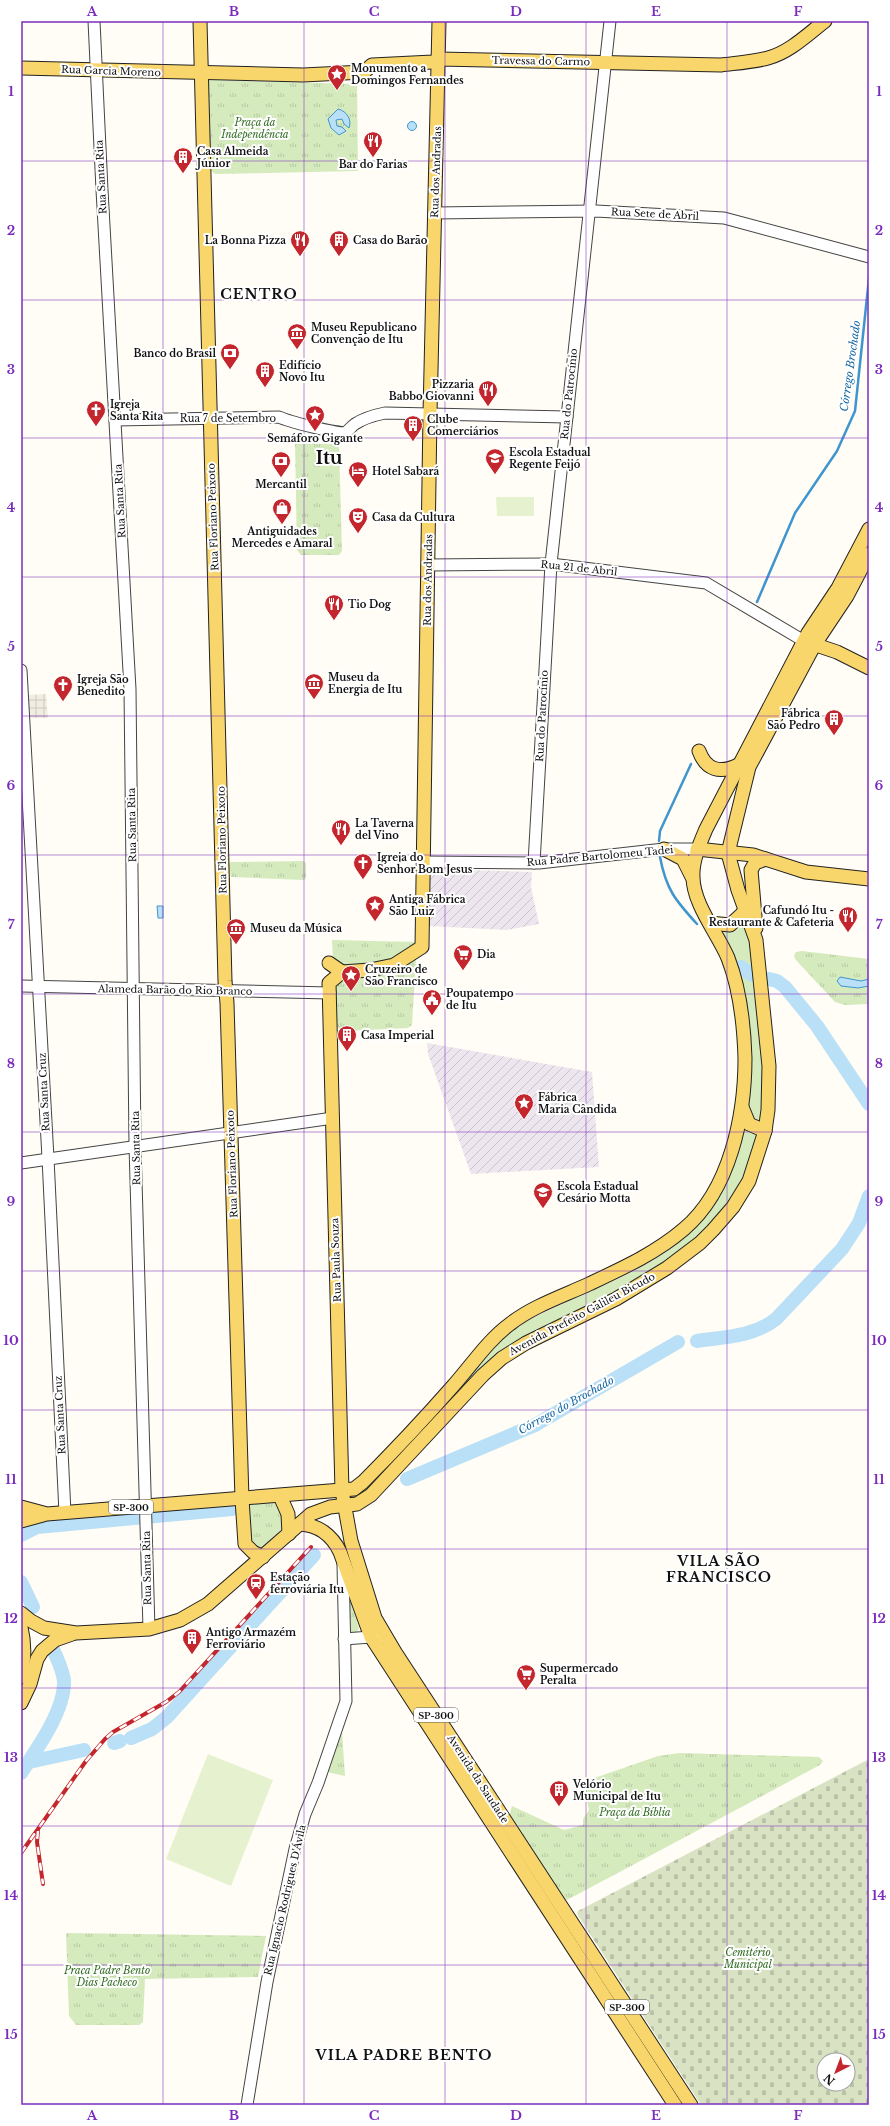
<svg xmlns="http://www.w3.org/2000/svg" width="890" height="2126" viewBox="0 0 890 2126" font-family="'Libre Baskerville',serif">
  <defs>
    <pattern id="industrial-furrows" width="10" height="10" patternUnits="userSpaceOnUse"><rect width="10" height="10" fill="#eee6ef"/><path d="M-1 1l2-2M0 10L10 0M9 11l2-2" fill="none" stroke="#cbc4cc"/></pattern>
    <pattern id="cemetery-stones" width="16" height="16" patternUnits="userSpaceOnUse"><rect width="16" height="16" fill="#d9e3c4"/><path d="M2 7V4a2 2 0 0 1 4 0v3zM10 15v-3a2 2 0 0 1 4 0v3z" fill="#b9c2a7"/></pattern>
    <pattern id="park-tufts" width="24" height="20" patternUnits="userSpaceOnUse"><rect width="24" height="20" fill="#d5ebbd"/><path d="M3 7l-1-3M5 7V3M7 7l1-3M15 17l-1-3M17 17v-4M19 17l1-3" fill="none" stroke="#b6c8a1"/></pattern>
    <pattern id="plaza-grid" width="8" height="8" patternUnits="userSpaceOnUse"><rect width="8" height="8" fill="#f1ede2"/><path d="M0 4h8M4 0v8" fill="none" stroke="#cecac1"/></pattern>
  </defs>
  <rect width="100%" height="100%" fill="#fffdf5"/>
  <g fill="url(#industrial-furrows)">
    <path d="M429 869 532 872 531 887 539 924 507 930 428 926Z"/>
    <path d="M427 1043 592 1072 599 1167 471 1174 428 1054Z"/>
  </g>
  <path fill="#d5ebbd" d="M745 921 758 977 765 1108 747 1172 726 1207 701 1234 661 1267 599 1303 525 1338 373 1487 353 1501 346 1497 509 1332C526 1320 542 1314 560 1305 621 1277 699 1250 725 1183L750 1057 721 930 731 931Z"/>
  <path fill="url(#cemetery-stones)" fill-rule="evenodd" d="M869 1759V2105H701L577 1914 578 1911ZM824 2060H848V2084H824Z"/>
  <g fill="url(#park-tufts)">
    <path d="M207 80 357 84 358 171 215 174 209 169Z"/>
    <path d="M298 438H311L317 444H336L339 447 342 551 339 555H301L297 550 295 441Z"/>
    <path d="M303 861 306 863V878L304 880 231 877 229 864 231 862Z"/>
    <path d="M332 940 417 942 412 1025 408 1028 342 1031 336 1026Z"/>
    <path d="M802 951 869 959V1004L845 1005 835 1002 795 959 794 955 796 952Z"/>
    <path d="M278 1501C287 1530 283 1529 262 1549H255C246 1538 248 1517 249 1504Z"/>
    <path d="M349 1597 359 1628 357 1632 349 1634Z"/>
    <path d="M342 1732 345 1776 327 1772Z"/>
    <path d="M680 1753 819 1757 823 1761 820 1765 567 1900 561 1897 509 1817 512 1806 564 1830 583 1825V1819L589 1810 583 1782 658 1756Z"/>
    <path d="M66 1933 266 1936 258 1977 145 1979 143 2022 139 2025H76L69 2016Z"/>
  </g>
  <g fill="#e6f2cf">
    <path d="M496 497H534V516H497Z"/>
    <path d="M208 1754 273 1780 231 1886 166 1859Z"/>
  </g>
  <path fill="url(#plaza-grid)" d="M46 694 48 718H29L28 695Z"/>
  <g fill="#b9e0f7" stroke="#3f96cf">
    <path d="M338 109C347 111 352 120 349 128L344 124 342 119 336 120 337 126 342 127 346 131 339 135 331 128 328 119Z"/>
    <circle cx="412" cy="126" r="4.5"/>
    <path d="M157 906H163V918H158Z"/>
    <path d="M840 977 861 981 869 979V986L858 988 841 986 837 981Z"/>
  </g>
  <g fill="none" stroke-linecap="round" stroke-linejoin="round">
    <g stroke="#3f96cf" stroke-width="2.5">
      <path d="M757 602 795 513 837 451 855 411 869 278"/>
      <path d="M659 841 660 831 691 764"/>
      <path d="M660 857C666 889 675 900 697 924"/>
    </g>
    <g stroke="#b9e0f7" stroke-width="14">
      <path d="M741 967 752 975"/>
      <path d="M769 979 777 981 785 987 817 1026 869 1104"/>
      <path d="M697 1341C724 1337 753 1337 776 1319L842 1249 859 1223 869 1196"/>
      <path d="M407 1479 535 1425 678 1342"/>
      <path d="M21 1535 37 1527 232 1509"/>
      <path d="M21 1582 33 1607"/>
      <path d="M131 1738 152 1729 167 1717 314 1555"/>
      <path d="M114 1743 120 1741"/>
      <path d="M29 1762 84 1750"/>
      <path d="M21 1773C37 1749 65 1710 64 1681 63 1670 57 1659 53 1649"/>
    </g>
    <defs>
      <g id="minor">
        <path d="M94 21 102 190 130 689 135 1146 149 1629"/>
        <path d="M435 213 596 211 724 218 869 257"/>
        <path d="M115 420 279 417C287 421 340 435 346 432 349 430 352 426 355 424 364 418 375 415 385 413L567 417"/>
        <path d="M428 565 551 564 706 583 804 641"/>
        <path d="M21 670 48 1158 65 1513"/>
        <path d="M424 862 539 863 664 849H697"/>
        <path d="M534 863 551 564 610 21"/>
        <path d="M21 986 330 993"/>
        <path d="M21 1163 333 1118"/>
        <path d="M344 1639 371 1637 379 1639"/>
        <path d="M247 2105 267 1982 295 1849 305 1814 318 1783 346 1701 343 1565"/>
      </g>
      <g id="major">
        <path d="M200 21 225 981 227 1003 242 1499 245 1544 253 1552 263 1557"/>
        <path d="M439 21 430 414 422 947 394 965 370 970 342 972 329 983 342 1491 351 1541 375 1618 395 1652 691 2105"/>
        <path d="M21 68 303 75 364 72 372 65 433 62 439 59 721 65C737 63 753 62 768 58 790 52 808 34 825 21"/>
        <path d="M807 642 837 652 869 668"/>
        <path d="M699 751C706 770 720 774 738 765"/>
        <path d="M664 849 683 859 692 877"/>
        <path d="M697 849 753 855 806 872 869 879"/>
        <path d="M710 923 730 925 742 914 749 904"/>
        <path d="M756 928 751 870 755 863 766 859"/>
        <path d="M329 963 342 972"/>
        <path d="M742 1107 749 1124 765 1131"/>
        <path d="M280 1496 288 1514 289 1534"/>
        <path d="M21 1507 47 1514 354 1489 363 1482C394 1451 424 1419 453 1386 471 1366 488 1340 510 1324 533 1306 563 1296 589 1284 623 1268 656 1253 684 1229 730 1190 745 1116 745 1058 744 1025 740 989 728 958 718 934 693 904 693 877 692 861 700 843 706 829L808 633 838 588 869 529"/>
        <path d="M21 1521 43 1515"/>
        <path d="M300 1524C318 1525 332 1535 340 1552L371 1637 675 2105"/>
        <path d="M21 1613 31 1621 44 1628 76 1633 149 1629 180 1620 208 1604 311 1514 330 1507 357 1504 371 1495 483 1375 502 1358 526 1343 616 1299 667 1268 700 1243 713 1230 733 1207 749 1181 765 1131 768 1110 769 1066 756 940 738 890 728 853 749 767 815 644 847 596 869 554"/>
        <path d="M21 1627C25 1644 25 1659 21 1677"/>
        <path d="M21 1703 30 1684 37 1659 42 1651 55 1640 72 1634"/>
      </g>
    </defs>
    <use href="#minor" stroke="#444" stroke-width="13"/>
    <use href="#major" stroke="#222" stroke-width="15"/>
    <use href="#minor" stroke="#fff" stroke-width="11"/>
    <use href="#major" stroke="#f9d66b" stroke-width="13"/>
    <defs>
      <g id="rail">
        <path d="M38 1831 37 1842 43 1884"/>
        <path d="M21 1853 86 1761 105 1739 113 1732 166 1702 179 1692 311 1547"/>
      </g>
    </defs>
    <use href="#rail" stroke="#c4262e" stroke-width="4"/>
    <use href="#rail" stroke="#fff" stroke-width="2.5" stroke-dasharray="8" stroke-linecap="butt"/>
  </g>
  <path fill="none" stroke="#7b2cbf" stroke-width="1" stroke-opacity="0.55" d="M163 21V2105M304 21V2105M445 21V2105M586 21V2105M727 21V2105M21 161H869M21 300H869M21 438H869M21 577H869M21 716H869M21 855H869M21 994H869M21 1132H869M21 1271H869M21 1410H869M21 1549H869M21 1688H869M21 1826H869M21 1965H869"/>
  <defs>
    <symbol id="sight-pin" viewBox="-11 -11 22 30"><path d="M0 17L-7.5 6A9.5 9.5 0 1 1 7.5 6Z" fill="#c4262e" stroke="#fff"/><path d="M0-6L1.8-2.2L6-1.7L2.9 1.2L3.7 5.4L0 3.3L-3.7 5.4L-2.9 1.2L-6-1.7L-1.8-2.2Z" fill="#fff"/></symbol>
    <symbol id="restaurant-pin" viewBox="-11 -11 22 30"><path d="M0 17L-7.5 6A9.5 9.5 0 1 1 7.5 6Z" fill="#c4262e" stroke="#fff"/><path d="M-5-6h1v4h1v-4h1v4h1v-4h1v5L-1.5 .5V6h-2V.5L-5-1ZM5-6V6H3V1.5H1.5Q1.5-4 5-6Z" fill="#fff"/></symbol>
    <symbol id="building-pin" viewBox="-11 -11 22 30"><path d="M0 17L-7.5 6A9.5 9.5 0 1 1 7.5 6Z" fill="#c4262e" stroke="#fff"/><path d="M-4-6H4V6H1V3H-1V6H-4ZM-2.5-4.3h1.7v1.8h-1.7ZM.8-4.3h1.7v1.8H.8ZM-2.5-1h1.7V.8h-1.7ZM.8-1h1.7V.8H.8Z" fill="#fff"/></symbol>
    <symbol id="museum-pin" viewBox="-11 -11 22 30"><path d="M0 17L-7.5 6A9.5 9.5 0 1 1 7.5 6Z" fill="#c4262e" stroke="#fff"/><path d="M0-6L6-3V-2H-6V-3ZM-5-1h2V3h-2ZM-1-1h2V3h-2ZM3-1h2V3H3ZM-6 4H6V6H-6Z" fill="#fff"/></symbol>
    <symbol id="bank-pin" viewBox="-11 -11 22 30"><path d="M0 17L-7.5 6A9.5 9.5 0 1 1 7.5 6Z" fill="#c4262e" stroke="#fff"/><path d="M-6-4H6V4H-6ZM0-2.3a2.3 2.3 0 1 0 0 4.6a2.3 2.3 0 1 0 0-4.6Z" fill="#fff"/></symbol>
    <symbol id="church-pin" viewBox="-11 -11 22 30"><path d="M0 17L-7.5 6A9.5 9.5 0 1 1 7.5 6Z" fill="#c4262e" stroke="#fff"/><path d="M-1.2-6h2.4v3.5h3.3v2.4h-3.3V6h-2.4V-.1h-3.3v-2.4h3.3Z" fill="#fff"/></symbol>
    <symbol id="school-pin" viewBox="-11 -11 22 30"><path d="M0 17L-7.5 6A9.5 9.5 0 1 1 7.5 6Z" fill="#c4262e" stroke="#fff"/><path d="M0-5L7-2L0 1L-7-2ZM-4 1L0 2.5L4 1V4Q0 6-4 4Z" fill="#fff"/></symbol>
    <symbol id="hotel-pin" viewBox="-11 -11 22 30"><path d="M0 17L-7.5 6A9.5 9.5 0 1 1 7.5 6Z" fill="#c4262e" stroke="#fff"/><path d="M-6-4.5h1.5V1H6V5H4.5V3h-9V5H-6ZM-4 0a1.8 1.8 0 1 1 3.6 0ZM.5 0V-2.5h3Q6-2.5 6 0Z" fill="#fff"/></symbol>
    <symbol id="shop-pin" viewBox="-11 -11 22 30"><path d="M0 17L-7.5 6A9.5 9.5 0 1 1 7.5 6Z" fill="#c4262e" stroke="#fff"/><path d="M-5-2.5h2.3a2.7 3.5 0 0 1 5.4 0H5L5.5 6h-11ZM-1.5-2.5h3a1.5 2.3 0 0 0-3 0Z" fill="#fff"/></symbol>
    <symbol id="theatre-pin" viewBox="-11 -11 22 30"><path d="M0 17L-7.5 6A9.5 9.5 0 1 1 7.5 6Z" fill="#c4262e" stroke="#fff"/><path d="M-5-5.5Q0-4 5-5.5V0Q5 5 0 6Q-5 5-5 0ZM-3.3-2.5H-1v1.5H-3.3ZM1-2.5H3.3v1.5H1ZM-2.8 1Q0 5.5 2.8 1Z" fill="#fff"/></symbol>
    <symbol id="supermarket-pin" viewBox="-11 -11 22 30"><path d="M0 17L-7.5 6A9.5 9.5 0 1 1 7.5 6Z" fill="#c4262e" stroke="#fff"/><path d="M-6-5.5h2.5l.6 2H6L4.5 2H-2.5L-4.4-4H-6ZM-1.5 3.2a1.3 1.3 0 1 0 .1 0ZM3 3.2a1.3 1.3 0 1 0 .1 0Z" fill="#fff"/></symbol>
    <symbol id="civic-pin" viewBox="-11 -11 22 30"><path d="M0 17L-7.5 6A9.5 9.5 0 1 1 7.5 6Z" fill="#c4262e" stroke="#fff"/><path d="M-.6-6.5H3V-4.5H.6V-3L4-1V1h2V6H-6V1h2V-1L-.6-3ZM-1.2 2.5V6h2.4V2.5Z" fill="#fff"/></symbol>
    <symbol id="station-pin" viewBox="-11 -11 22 30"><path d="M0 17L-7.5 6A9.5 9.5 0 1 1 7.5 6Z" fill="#c4262e" stroke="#fff"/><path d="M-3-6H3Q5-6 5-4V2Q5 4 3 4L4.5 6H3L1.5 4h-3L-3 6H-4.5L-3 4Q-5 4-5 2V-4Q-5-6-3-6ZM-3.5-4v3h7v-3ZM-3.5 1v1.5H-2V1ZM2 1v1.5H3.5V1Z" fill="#fff"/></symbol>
  </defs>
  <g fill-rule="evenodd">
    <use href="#sight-pin" x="326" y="63" width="22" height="30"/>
    <use href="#restaurant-pin" x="362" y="130" width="22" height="30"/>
    <use href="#building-pin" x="172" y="146" width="22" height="30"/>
    <use href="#restaurant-pin" x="289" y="229" width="22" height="30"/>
    <use href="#building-pin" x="328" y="229" width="22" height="30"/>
    <use href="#museum-pin" x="286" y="322" width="22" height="30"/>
    <use href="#bank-pin" x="219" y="342" width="22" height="30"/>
    <use href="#building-pin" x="254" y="360" width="22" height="30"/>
    <use href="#restaurant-pin" x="477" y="379" width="22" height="30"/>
    <use href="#church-pin" x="85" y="399" width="22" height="30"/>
    <use href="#sight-pin" x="304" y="404" width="22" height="30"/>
    <use href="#building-pin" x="402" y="414" width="22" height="30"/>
    <use href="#school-pin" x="484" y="447" width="22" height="30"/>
    <use href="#bank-pin" x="270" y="450" width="22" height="30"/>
    <use href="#hotel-pin" x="347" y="460" width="22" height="30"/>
    <use href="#shop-pin" x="271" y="497" width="22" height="30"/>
    <use href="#theatre-pin" x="347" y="506" width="22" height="30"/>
    <use href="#restaurant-pin" x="323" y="593" width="22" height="30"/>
    <use href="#museum-pin" x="303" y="672" width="22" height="30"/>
    <use href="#church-pin" x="52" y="674" width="22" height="30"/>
    <use href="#building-pin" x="823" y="708" width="22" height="30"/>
    <use href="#restaurant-pin" x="330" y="818" width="22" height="30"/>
    <use href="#church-pin" x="352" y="852" width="22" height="30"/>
    <use href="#sight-pin" x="364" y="894" width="22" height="30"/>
    <use href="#restaurant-pin" x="837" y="905" width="22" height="30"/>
    <use href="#museum-pin" x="225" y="917" width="22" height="30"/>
    <use href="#supermarket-pin" x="452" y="943" width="22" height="30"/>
    <use href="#sight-pin" x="340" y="964" width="22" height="30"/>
    <use href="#civic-pin" x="421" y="988" width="22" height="30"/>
    <use href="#building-pin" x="336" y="1024" width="22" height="30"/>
    <use href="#sight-pin" x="513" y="1092" width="22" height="30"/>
    <use href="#school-pin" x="532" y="1181" width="22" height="30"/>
    <use href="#station-pin" x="245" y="1572" width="22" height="30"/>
    <use href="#building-pin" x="181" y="1627" width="22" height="30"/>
    <use href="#supermarket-pin" x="515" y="1663" width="22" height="30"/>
    <use href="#building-pin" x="548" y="1779" width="22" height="30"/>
  </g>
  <g text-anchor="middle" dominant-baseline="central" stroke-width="4" stroke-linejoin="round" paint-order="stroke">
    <g fill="#fff" stroke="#585858" stroke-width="1">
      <rect x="109" y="1500" width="44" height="14" rx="3"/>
      <rect x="414" y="1708" width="44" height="14" rx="3"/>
      <rect x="605" y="2000" width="44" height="14" rx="3"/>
    </g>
    <g font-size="9" font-weight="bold" fill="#111">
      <text x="131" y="1507">SP-300</text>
      <text x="436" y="1715">SP-300</text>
      <text x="627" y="2007">SP-300</text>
    </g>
    <g font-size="10" fill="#111" stroke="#fff">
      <text transform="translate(541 61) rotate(1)">Travessa do Carmo</text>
      <text transform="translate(111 71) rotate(2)">Rua Garcia Moreno</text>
      <text transform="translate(436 172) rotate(-88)">Rua dos Andradas</text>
      <text transform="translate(101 177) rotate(-93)">Rua Santa Rita</text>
      <text transform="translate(655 214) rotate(3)">Rua Sete de Abril</text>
      <text transform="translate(569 394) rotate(-84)">Rua do Patrocínio</text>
      <text x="228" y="418">Rua 7 de Setembro</text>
      <text transform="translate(120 501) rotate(-93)">Rua Santa Rita</text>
      <text transform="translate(213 517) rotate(-92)">Rua Floriano Peixoto</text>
      <text transform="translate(579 568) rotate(6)">Rua 21 de Abril</text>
      <text transform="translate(428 580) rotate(-89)">Rua dos Andradas</text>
      <text transform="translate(542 716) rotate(-87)">Rua do Patrocínio</text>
      <text transform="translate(132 825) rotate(-91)">Rua Santa Rita</text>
      <text transform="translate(222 840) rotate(-91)">Rua Floriano Peixoto</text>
      <text transform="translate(600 856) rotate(-5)">Rua Padre Bartolomeu Tadei</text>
      <text transform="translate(175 990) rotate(1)">Alameda Barão do Rio Branco</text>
      <text transform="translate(44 1092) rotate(-93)">Rua Santa Cruz</text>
      <text transform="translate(136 1148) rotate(-91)">Rua Santa Rita</text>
      <text transform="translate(232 1164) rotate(-92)">Rua Floriano Peixoto</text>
      <text transform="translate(336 1260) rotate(-92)">Rua Paula Souza</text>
      <text transform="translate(582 1314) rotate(-28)">Avenida Prefeito Galileu Bicudo</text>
      <text transform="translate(60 1415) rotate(-93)">Rua Santa Cruz</text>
      <text transform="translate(147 1568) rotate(-91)">Rua Santa Rita</text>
      <text transform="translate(478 1779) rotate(57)">Avenida da Saudade</text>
      <text transform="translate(285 1900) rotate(-77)">Rua Ignacio Rodrigues D'Ávila</text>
    </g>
    <g font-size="10" font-weight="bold" fill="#111" stroke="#fff" text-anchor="start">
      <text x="351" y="68">Monumento a<tspan x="351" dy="12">Domingos Fernandes</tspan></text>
      <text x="197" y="151">Casa Almeida<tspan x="197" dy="12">Júnior</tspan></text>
      <text x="373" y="164" text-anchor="middle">Bar do Farias</text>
      <text x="286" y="240" text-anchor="end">La Bonna Pizza</text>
      <text x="353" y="240">Casa do Barão</text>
      <text x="311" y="327">Museu Republicano<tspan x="311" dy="12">Convenção de Itu</tspan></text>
      <text x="216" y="353" text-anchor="end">Banco do Brasil</text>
      <text x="279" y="365">Edifício<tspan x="279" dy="12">Novo Itu</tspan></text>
      <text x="474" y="384" text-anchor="end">Pizzaria<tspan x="474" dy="12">Babbo Giovanni</tspan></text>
      <text x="110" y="404">Igreja<tspan x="110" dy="12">Santa Rita</tspan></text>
      <text x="427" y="419">Clube<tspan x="427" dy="12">Comerciários</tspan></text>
      <text x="315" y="438" text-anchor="middle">Semáforo Gigante</text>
      <text x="509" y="452">Escola Estadual<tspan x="509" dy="12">Regente Feijó</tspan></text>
      <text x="372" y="471">Hotel Sabará</text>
      <text x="281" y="484" text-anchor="middle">Mercantil</text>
      <text x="372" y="517">Casa da Cultura</text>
      <text x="282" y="531" text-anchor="middle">Antiguidades<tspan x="282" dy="12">Mercedes e Amaral</tspan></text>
      <text x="348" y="604">Tio Dog</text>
      <text x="328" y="677">Museu da<tspan x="328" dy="12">Energia de Itu</tspan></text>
      <text x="77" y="679">Igreja São<tspan x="77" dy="12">Benedito</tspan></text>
      <text x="820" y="713" text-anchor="end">Fábrica<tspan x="820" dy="12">São Pedro</tspan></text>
      <text x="355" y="823">La Taverna<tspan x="355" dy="12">del Vino</tspan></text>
      <text x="377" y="857">Igreja do<tspan x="377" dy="12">Senhor Bom Jesus</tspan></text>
      <text x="389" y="899">Antiga Fábrica<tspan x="389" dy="12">São Luiz</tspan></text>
      <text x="834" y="910" text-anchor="end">Cafundó Itu -<tspan x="834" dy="12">Restaurante &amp; Cafeteria</tspan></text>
      <text x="250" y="928">Museu da Música</text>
      <text x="477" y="954">Dia</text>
      <text x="365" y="969">Cruzeiro de<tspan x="365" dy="12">São Francisco</tspan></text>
      <text x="446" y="993">Poupatempo<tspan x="446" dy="12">de Itu</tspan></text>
      <text x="361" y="1035">Casa Imperial</text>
      <text x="538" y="1097">Fábrica<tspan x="538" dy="12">Maria Cândida</tspan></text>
      <text x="557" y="1186">Escola Estadual<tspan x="557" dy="12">Cesário Motta</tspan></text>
      <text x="270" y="1577">Estação<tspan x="270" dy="12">ferroviária Itu</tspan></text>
      <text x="206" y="1632">Antigo Armazém<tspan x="206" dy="12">Ferroviário</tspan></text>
      <text x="540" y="1668">Supermercado<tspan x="540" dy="12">Peralta</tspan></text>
      <text x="573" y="1784">Velório<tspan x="573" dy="12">Municipal de Itu</tspan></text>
    </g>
    <g font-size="10" font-style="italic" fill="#2f6b1f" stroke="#fff">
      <text x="255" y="122">Praça da<tspan x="255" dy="12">Independência</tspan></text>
      <text x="635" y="1812">Praça da Bíblia</text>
      <text x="748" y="1952">Cemitério<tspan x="748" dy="12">Municipal</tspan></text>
      <text x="107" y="1970">Praça Padre Bento<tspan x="107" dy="12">Dias Pacheco</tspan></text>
    </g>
    <g font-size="11" font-style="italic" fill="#1768a6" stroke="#fff">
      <text transform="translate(850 366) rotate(-82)">Córrego Brochado</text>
      <text transform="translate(566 1405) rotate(-29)">Córrego do Brochado</text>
    </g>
    <g font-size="14" font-weight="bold" letter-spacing="1" fill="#111" stroke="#fff">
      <text x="259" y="294">CENTRO</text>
      <text x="719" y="1561">VILA SÃO<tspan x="719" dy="16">FRANCISCO</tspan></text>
      <text x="404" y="2055">VILA PADRE BENTO</text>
    </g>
    <g font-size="18" font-weight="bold" fill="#111" stroke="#fff">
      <text x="329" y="458">Itu</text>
    </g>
  </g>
  <rect width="890" height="2126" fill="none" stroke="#ffffff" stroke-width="44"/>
  <g transform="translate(836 2072) rotate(222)"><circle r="19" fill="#ffffff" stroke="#a0a0a0"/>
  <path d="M0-3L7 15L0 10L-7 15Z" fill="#c4262e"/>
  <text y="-6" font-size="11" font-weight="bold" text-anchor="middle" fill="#111111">N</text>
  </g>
  <rect x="22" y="22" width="846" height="2082" fill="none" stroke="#7b2cbf" stroke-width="1.5"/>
  <g font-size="13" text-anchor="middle" font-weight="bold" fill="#7b2cbf">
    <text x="92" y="16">A</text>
    <text x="234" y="16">B</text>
    <text x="374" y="16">C</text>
    <text x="516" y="16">D</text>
    <text x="656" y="16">E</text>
    <text x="798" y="16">F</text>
    <text x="11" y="96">1</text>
    <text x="879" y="96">1</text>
    <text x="11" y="235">2</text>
    <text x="879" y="235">2</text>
    <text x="11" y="374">3</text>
    <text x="879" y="374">3</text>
    <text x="11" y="512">4</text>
    <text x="879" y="512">4</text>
    <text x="11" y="651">5</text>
    <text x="879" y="651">5</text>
    <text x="11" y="790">6</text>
    <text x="879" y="790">6</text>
    <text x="11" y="929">7</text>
    <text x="879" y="929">7</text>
    <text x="11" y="1068">8</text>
    <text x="879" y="1068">8</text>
    <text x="11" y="1206">9</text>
    <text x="879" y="1206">9</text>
    <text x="11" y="1345">10</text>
    <text x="879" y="1345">10</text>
    <text x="11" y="1484">11</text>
    <text x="879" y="1484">11</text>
    <text x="11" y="1623">12</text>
    <text x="879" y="1623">12</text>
    <text x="11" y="1762">13</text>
    <text x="879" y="1762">13</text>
    <text x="11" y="1900">14</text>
    <text x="879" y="1900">14</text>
    <text x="11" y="2039">15</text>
    <text x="879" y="2039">15</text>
    <text x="92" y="2120">A</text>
    <text x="234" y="2120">B</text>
    <text x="374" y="2120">C</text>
    <text x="516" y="2120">D</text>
    <text x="656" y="2120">E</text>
    <text x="798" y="2120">F</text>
  </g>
</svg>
